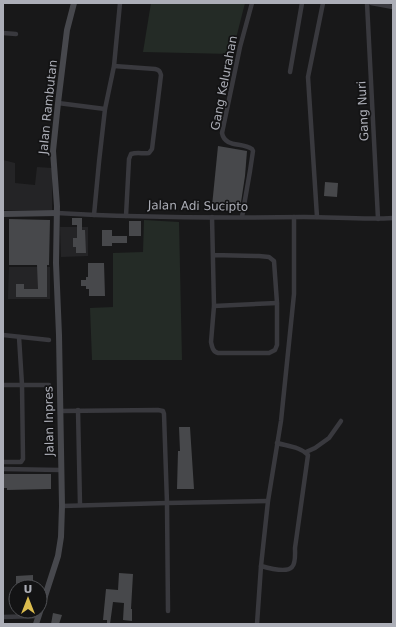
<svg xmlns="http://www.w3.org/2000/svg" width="396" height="627" viewBox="0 0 396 627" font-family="'DejaVu Sans',sans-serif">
  <rect width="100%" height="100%" fill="#181819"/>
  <g fill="#242426">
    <path d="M3 160 15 163V183L35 185 37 167 52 168V210H3Z"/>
    <path d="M60 227H88V256L61 257Z"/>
    <path d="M9 267H50V299H8Z"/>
  </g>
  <g fill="#242b26">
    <path d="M151 3H245L232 54 143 52Z"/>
    <path d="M144 220 179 222 182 360H92L90 308 113 307V253L143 252Z"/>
  </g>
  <g fill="#47484b">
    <path d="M218 146 247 151 245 176 240 209 212 206Z"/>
    <path d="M325 182 338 183 337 197 324 196Z"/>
    <path d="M72 218H82V230H85L86 253H76V247H73V238H77V225H72Z"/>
    <path d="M9 219 50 220 49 265H47V297H16V284H24V289H38L37 265H9Z"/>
    <rect x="129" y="221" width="12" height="15"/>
    <path d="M102 230H112V236H127V243H112V246H102Z"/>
    <path d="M88 263H104L105 296H89V289H86V286H81V280H86V277H88Z"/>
    <path d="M179 427H190L194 489H177L178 451H180Z"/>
    <path d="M3 474H51V489L7 490V488H3Z"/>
    <path d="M119 573 133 574 131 609H132V621L123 620 124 603 113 602 110 624H107V620H103L106 589 118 590Z"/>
    <path d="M33 575V587H16V576Z"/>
    <path d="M53 613 62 615 59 624H51Z"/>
  </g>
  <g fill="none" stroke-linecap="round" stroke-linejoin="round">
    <g stroke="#39393e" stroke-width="4.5">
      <path d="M367 3 378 219"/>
      <path d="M371 3 393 7"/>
      <path d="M3 33 16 34"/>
      <path d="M114 66 155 69C159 70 160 71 161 75L152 149 149 153C143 154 137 152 131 154L129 159 126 216"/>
      <path d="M290 72 302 3"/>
      <path d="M58 103 105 109"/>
      <path d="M57 213C140 218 222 218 304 217 334 217 364 220 393 218"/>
      <path d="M94 215 99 162 105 109 114 66 120 3"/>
      <path d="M212 217 214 306 211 342C212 347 213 352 218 353H269L275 350 277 345V303L274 261 269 257 259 256 213 255"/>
      <path d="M242 217 250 171 253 151 252 149C242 142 225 148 222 133L240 47 252 3"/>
      <path d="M317 217 308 77 323 3"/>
      <path d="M214 306 277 303"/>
      <path d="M3 335 49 340"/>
      <path d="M3 385H49"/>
      <path d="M78 410 80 505"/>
      <path d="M60 411 158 410 163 411 164 414 167 503 168 611"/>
      <path d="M306 452 315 448 329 438 341 421"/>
      <path d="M3 462H21L23 459 22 385 19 337"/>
      <path d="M3 469 61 470"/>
      <path d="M62 506 167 503 268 501"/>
      <path d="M261 566C268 568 287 573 292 567 296 563 295 554 295 548L308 455C301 447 287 446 277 443"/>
      <path d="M3 617 39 616"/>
      <path d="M257 624 261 566 268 501 281 421 294 294V217"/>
    </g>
    <g stroke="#47484d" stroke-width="6">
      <path d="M3 214 57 213"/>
      <path d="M36 624 58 556 61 537 62 506 59 335 56 263 57 206 53 151 58 103 67 30 74 3"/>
    </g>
  </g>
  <g text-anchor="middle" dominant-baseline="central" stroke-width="3.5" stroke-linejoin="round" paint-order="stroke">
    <g font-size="12" fill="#acaeb7" stroke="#131314">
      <text transform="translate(224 83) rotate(-79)">Gang Kelurahan</text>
      <text transform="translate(48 107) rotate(-84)">Jalan Rambutan</text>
      <text transform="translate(363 111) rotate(-93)">Gang Nuri</text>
      <text transform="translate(198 206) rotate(1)">Jalan Adi Sucipto</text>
      <text transform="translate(49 421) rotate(-91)">Jalan Inpres</text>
    </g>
  </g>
  <rect width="396" height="627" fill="none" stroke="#acaeb7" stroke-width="8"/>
  <g transform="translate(28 599)"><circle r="19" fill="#131314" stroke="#505155"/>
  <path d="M0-3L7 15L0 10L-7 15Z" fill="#dbbc4e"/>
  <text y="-6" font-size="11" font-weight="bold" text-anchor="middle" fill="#acaeb7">U</text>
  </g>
</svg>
